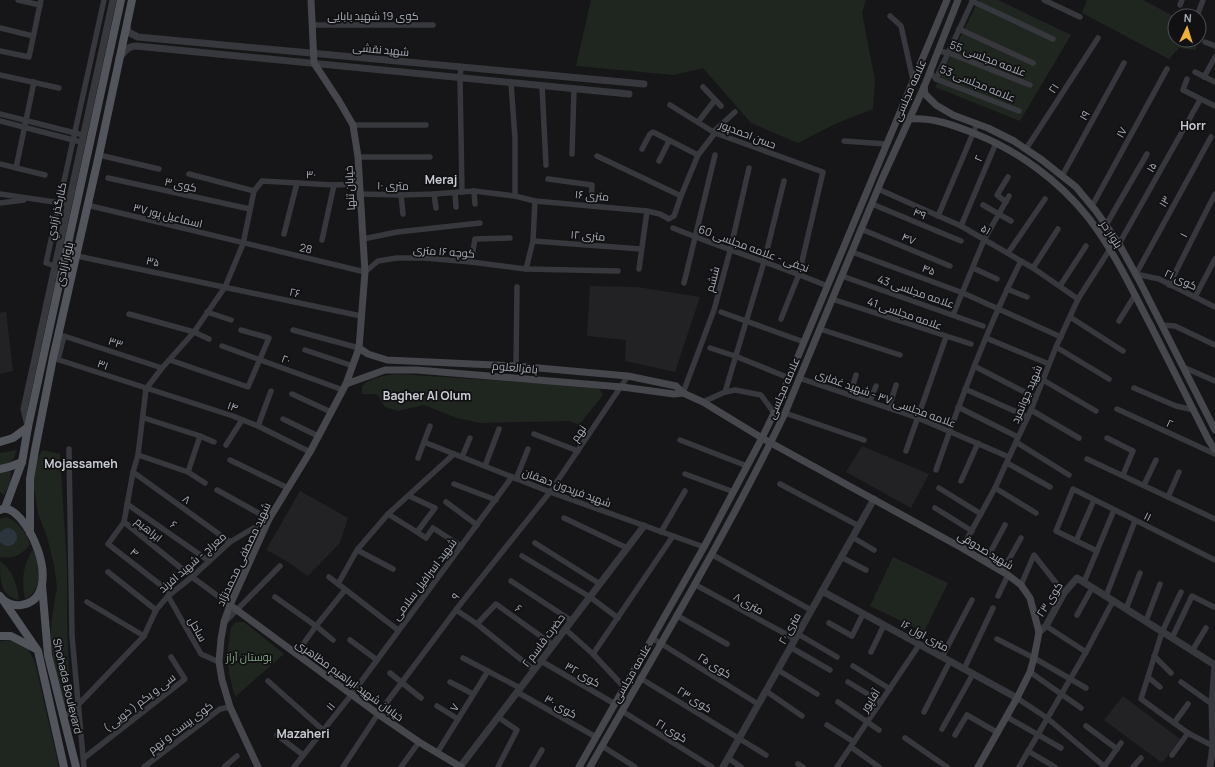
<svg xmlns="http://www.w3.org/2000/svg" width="1215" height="767" viewBox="0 0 1215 767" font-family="Manrope,Cairo,sans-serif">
  <rect width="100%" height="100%" fill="#161618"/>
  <g fill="#222225">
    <path d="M590 286 638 287 700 297 675 372 625 361 626 340 587 336Z"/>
    <path d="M6 311 13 371 0 374V313Z"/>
    <path d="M862 446 929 474 911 508 846 472Z"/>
    <path d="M300 491 348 518 340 543 308 576 285 560 266 550Z"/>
    <path d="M1123 696 1180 739 1162 763 1104 720Z"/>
  </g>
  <g fill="#1e261f">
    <path d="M591 0H866L862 13 875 80 873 109 835 124 798 143 751 123 703 68 674 75 576 66Z"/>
    <path d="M979 0H998L1071 35 1020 121 935 87Z"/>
    <path d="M1087 0H1143L1175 17V40H1196V50L1179 48 1169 59 1082 13Z"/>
    <path d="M396 374 598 387 603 395 579 425 569 421 480 423 457 418 424 405 398 411 385 407 377 394H362V386C372 377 383 376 396 374Z"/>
    <path d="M17 450 14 458 7 465 0 466V453Z"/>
    <path d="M42 450 60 454 67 567V622L69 676 73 700 70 707 63 706 50 643 52 617 57 587 54 565 47 537 38 513 33 481 35 464Z"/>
    <path d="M0 472H11L10 483 4 495 0 492Z"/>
    <path d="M6 517C20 523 25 531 30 544 22 555 13 559 0 557V519Z"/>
    <path d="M33 549C40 567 45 588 25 599 21 580 23 565 33 549Z"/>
    <path d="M893 557 948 583 924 632 870 606Z"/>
    <path d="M0 561C13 570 17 585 19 600 0 597 0 579 0 561Z"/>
    <path d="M236 622H244L284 654 235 697 230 678 227 656 231 627Z"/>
    <path d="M12 640 28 649 35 662 59 767H0V643L1 641Z"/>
  </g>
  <circle fill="#2c353c" cx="8" cy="537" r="9"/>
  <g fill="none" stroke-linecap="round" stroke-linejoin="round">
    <g stroke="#37383d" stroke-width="5.5">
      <path d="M18 0 40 5"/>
      <path d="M1044 0 1080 17"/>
      <path d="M972 1 1053 39"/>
      <path d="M1180 5 1182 0"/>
      <path d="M890 16 901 26 913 80"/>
      <path d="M1197 16 1203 0"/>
      <path d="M312 25H433"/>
      <path d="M0 28 33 36"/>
      <path d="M959 29 1033 63"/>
      <path d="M1205 42 1215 46"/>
      <path d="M0 51 29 57 41 0"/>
      <path d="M939 51 949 53 1030 85"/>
      <path d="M461 67 460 78 462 192"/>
      <path d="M930 72 936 79 1019 111"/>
      <path d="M1195 72 1215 82"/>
      <path d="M0 75 59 88"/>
      <path d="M1204 77 1215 57"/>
      <path d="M936 79 973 0"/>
      <path d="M1187 79 1183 90 1215 106"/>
      <path d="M511 83 515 138V196"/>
      <path d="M542 86 546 165"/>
      <path d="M703 87 721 106"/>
      <path d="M670 105 715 133 823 172 799 274 781 319"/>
      <path d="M0 114 83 135"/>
      <path d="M0 121 81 142"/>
      <path d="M698 122 715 100"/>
      <path d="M353 125H426"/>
      <path d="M713 132 735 112"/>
      <path d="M1211 137 1136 274 1159 279 1215 307"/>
      <path d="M844 141 886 144"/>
      <path d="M642 149 650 134 653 132 698 155"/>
      <path d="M1026 149 1098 38"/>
      <path d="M572 154 574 89"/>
      <path d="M99 155 159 169"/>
      <path d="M597 156 681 196 698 155 715 133"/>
      <path d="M358 157H430"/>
      <path d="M659 161 669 141"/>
      <path d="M0 164 45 175"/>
      <path d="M16 168 34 82"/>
      <path d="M189 174 254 191"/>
      <path d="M1062 176 1124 63"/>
      <path d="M108 178 250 209"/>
      <path d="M548 179 592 185 591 205"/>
      <path d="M878 189 961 226 1033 268 1078 299"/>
      <path d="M474 191 475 204"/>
      <path d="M455 193 456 207"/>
      <path d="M0 194 68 204"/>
      <path d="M360 194 401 195 434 194 474 191 515 196 535 201 647 211 660 214 669 219 674 216 681 196"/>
      <path d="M434 194 436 208"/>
      <path d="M401 195 403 214"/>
      <path d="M1006 202 997 195 1008 177"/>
      <path d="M0 203 24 200"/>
      <path d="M872 204 961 241"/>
      <path d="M87 205 365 272 378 261 397 258H424L471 262 526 269 618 271"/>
      <path d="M983 205 1011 221"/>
      <path d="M1092 206 1167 69"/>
      <path d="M938 216 977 124"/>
      <path d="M1106 225 1147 154"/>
      <path d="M961 226 996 143"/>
      <path d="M673 228C724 249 777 265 827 286"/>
      <path d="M861 229 950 266"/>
      <path d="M284 234 297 183"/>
      <path d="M363 239 397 232 480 223"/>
      <path d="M322 240 334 185"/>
      <path d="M533 241 641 249"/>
      <path d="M1119 244 1200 100"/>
      <path d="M852 252 963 293 1061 337"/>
      <path d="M1008 253 1045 199"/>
      <path d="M77 256 361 316"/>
      <path d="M471 262 475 239 510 238"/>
      <path d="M55 266 46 263 104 0"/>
      <path d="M973 268 997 279"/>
      <path d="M1033 268 1058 229"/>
      <path d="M526 269 533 241 535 201"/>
      <path d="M639 269 647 211"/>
      <path d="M842 276 983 326"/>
      <path d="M684 283 715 155"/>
      <path d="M1169 285 1215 194"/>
      <path d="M1060 286 1086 246"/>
      <path d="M1007 289 1027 297"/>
      <path d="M1195 297 1215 259"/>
      <path d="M832 299 971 344"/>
      <path d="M207 312 231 320"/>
      <path d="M721 312 804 342"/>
      <path d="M129 314 194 332 209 339"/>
      <path d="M953 315 984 240 1009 196"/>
      <path d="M1070 317 1123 351"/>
      <path d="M1119 321 1135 295"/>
      <path d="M1162 325 1175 326 1215 345"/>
      <path d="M820 329 900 355"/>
      <path d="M293 330 359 348"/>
      <path d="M986 338 1049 364"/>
      <path d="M222 346 343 390"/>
      <path d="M1056 347 1109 379"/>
      <path d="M710 348 735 356 789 378"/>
      <path d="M305 350 353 366"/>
      <path d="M53 358 233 416 258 426 310 452"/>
      <path d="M58 359 64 336 162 368"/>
      <path d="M170 360 248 387 269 338 241 330"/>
      <path d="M516 366 517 287"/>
      <path d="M974 366 1036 398"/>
      <path d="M1183 367 1215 381"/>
      <path d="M799 378 918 418 1009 457"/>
      <path d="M1043 380 1096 411"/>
      <path d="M1134 388 1176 406 1194 410"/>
      <path d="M146 389 162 368 194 332 225 287 243 244 254 191 262 181 334 185 359 184"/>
      <path d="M146 389 138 455 133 472 124 522 108 544 171 593"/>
      <path d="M965 389 1028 417"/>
      <path d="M725 392 764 262 784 181"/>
      <path d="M683 393 714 310 730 251 749 168"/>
      <path d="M292 394 331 412"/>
      <path d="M850 395 856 375"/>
      <path d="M870 401 876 386"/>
      <path d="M703 402 725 392 735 390 761 395 774 413"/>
      <path d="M958 407 1018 437"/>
      <path d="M889 408 896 385"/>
      <path d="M1117 409 1215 454"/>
      <path d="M1031 410 1079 438"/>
      <path d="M785 413 864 440"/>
      <path d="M144 418 200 436 214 442"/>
      <path d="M283 419 318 436"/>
      <path d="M258 426 271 391"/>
      <path d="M534 434 578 451"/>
      <path d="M1107 438 1133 451 1123 475"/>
      <path d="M680 440 747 466"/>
      <path d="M424 442 550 492 704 547"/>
      <path d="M1016 442 1069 475"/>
      <path d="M226 445 242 420"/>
      <path d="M69 449 72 636 84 767"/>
      <path d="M906 451 946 337"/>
      <path d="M138 455 188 472 205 483"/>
      <path d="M462 457 470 438"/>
      <path d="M418 458 430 426"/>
      <path d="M1087 459 1215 519"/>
      <path d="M230 460 288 488"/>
      <path d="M1007 463 1050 487"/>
      <path d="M485 466 499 429"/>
      <path d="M936 470C961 399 987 328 1021 261"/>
      <path d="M133 472 230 542"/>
      <path d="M188 472 200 436"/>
      <path d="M685 474 734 492"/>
      <path d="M516 479 528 449"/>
      <path d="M961 481 978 443"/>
      <path d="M454 484 496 500"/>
      <path d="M780 484 859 526"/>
      <path d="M1144 485 1156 460"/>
      <path d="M939 488 981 514"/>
      <path d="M995 488 1036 513"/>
      <path d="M217 490 269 519"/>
      <path d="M1168 497 1179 472"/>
      <path d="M446 502 477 525"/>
      <path d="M127 504 209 561"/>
      <path d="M935 508 972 531"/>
      <path d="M388 514 417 532 435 508 409 496"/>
      <path d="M564 518 627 548"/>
      <path d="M124 522 192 577 230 605"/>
      <path d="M417 532 426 538 433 528 461 546"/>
      <path d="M661 532 685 491"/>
      <path d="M852 537 874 550"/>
      <path d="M1076 541 1094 500"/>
      <path d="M535 543 600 584"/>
      <path d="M962 548 995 488 1016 442 1031 410 1056 347 1078 299 1110 249"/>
      <path d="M357 550 393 569"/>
      <path d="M1097 551 1056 531 1073 489 1215 560"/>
      <path d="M711 554 811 610"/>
      <path d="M522 556 590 597 618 618"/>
      <path d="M841 557 866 570"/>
      <path d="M985 562 1005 525"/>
      <path d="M108 572 156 610"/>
      <path d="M1002 572 1021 538"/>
      <path d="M329 577 398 630"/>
      <path d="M511 581 572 621"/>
      <path d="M1084 582 1114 510"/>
      <path d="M338 584 357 550 388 514 454 454"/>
      <path d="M694 584 795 639"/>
      <path d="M1021 585 1034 555 1064 593"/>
      <path d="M1181 592 1162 632 1141 699 1188 733 1215 747"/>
      <path d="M168 596 201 654 219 662"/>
      <path d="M998 596 1008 575"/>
      <path d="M1106 596 1135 521"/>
      <path d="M275 597 316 626 333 640"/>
      <path d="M87 602 144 636"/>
      <path d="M1126 609 1140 573"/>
      <path d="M456 610 477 624 534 670"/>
      <path d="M676 615 727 644"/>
      <path d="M1077 615 1092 588"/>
      <path d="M1146 621 1160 584"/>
      <path d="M225 622 280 566"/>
      <path d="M829 623 852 636 863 614"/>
      <path d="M477 624 496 604 553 645"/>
      <path d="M1046 626 1086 652"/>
      <path d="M565 629 593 654 624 687"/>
      <path d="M798 634 837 657"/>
      <path d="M652 638 758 704"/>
      <path d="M1172 638 1192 596 1214 607"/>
      <path d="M997 639 1034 658 1086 688"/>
      <path d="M350 640 377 660"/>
      <path d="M790 647 830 670"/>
      <path d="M1192 651 1206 628"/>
      <path d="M871 652 884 625"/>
      <path d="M296 654 316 626 345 590"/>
      <path d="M593 654 673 536"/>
      <path d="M1154 656 1171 673"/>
      <path d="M942 657 972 600"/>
      <path d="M463 658 520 688"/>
      <path d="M541 661 615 704"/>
      <path d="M853 666 890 689"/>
      <path d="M964 669 993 608"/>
      <path d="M778 670 817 694"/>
      <path d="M1030 672 1081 708"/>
      <path d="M390 673 421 698"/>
      <path d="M1148 677 1160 687"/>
      <path d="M640 678 766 755"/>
      <path d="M268 681 323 730"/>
      <path d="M450 682 473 694"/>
      <path d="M848 682 881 702"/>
      <path d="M1181 682 1212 704"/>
      <path d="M766 691 802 716"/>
      <path d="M517 692 596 737"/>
      <path d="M1017 698 1047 718 1105 767"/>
      <path d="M838 702 879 730"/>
      <path d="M437 706 458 719"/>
      <path d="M622 711 712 767"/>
      <path d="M924 712 950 661"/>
      <path d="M64 717 78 705 144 636 156 610 168 596 192 577 230 542 269 519"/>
      <path d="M1007 717 1061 748"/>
      <path d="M1174 723 1188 704"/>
      <path d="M827 725 854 742"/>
      <path d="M1086 726 1117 749"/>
      <path d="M942 729 973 674"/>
      <path d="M277 735 303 755"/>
      <path d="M955 735 967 715 998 733"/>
      <path d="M905 738 947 767"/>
      <path d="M602 746 635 767"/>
      <path d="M851 747 879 767"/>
      <path d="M1028 751 1055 767"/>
      <path d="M437 753 488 671"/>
      <path d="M1172 755 1188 733"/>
      <path d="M84 758 185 679 171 657"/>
      <path d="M728 758 741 767"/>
      <path d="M798 764 803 767"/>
      <path d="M144 767 220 709 230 707"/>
      <path d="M224 767 237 756"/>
      <path d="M294 767 352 694 512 477"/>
      <path d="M343 767 378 714 462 602 550 492 628 376"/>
      <path d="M401 767 419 742"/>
      <path d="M498 767 517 730 498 717"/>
      <path d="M532 767 542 750"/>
      <path d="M837 767 919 645"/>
      <path d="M1019 767 1086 652 1113 601"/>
      <path d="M1104 767 1121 743"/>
      <path d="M1133 767 1141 758"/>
    </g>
    <g stroke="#37383d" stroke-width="7">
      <path d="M127 25 128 32 138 37 644 84"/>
      <path d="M119 58C124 53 127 46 136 46L629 94"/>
      <path d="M28 426 24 409 113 0"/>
      <path d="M822 591 1017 698"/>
      <path d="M1039 632 1046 626 1064 593 1077 578 1215 665 1212 704 1213 746 1210 767"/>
      <path d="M460 767 644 526"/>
      <path d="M723 767 874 499"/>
    </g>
    <g stroke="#45474d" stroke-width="7">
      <path d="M924 87 925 94 936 105 953 115 988 128 1014 141 1042 160 1076 187 1096 211 1119 244 1140 282 1215 430"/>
      <path d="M909 119C933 117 953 125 976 134 1018 151 1058 180 1087 216 1113 249 1131 288 1151 326 1170 364 1189 401 1208 439L1215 450"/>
      <path d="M359 348 368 354 387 360 516 366 628 376 676 386 683 393 703 402 762 438 962 548 1008 575 1021 585 1030 598 1039 632 1034 658 1030 672 1017 698 978 767"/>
      <path d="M346 384 385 370H417L622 387 674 394 683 393"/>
      <path d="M230 605 378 714 419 742 461 767"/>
      <path d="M258 767 230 707 222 680 219 662 221 639 224 622 230 605 269 519 310 452 346 384 359 348 365 272 358 157 353 125 339 101 314 63 311 0"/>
      <path d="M579 767 704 547 762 438 776 409 947 0"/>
      <path d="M590 767C656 651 727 534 785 413L882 179 924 87 958 0"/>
    </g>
    <g stroke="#53555c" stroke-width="8">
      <path d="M0 442 13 438 28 427"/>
      <path d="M0 469 9 467 22 462"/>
      <path d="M5 508 22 462 28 427 121 0"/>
      <path d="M30 533V479L35 450 53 358 99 155 132 0"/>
      <path d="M42 585 48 655 76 767"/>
      <path d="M0 596C5 603 12 606 21 605 70 598 24 497 0 510"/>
      <path d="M3 600 38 651 64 767"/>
      <path d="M0 636H11L36 649"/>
    </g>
  </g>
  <g text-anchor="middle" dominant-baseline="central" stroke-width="3.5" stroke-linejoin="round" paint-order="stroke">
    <g font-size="11" fill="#a8adb8" stroke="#111113">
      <text x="373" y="15">کوی 19 شهید بابایی</text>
      <text transform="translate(381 49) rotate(5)">شهید نقشی</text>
      <text transform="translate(988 58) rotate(21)">علامه مجلسی 55</text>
      <text transform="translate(978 83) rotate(22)">علامه مجلسی 53</text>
      <text transform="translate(1053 88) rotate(-57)">۲۱</text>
      <text transform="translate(909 90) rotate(-66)">علامه مجلسی</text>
      <text transform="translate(1084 115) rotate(-61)">۱۹</text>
      <text transform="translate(1121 132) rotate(-61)">۱۷</text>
      <text transform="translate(748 134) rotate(21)">حسن احمدپور</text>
      <text transform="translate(978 158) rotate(-67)">۲</text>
      <text transform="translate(1151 167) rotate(-61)">۱۵</text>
      <text transform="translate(311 174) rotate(2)">۳۰</text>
      <text transform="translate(181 184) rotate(12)">کوی ۳</text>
      <text transform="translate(393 185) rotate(1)">۱۰ متری</text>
      <text transform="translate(349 188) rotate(-93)">خیابان تنها</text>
      <text transform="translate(592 195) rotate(5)">۱۶ متری</text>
      <text transform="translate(1164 201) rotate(-61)">۱۳</text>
      <text transform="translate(56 211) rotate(-78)">کنارگذر آزادي</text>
      <text transform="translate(920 213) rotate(22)">۴۹</text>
      <text transform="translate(168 215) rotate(14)">اسماعیل پور ۳۷</text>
      <text transform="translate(986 229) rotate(30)">۵۱</text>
      <text transform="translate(1112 234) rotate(57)">بلوار حر</text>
      <text transform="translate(588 235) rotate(4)">۱۲ متری</text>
      <text transform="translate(1183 235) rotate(-63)">۱</text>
      <text transform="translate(909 238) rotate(23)">۴۷</text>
      <text transform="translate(306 248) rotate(13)">28</text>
      <text transform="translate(754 248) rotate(20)">نجفی - علامه مجلسی 60</text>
      <text transform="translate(444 251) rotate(4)">کوچه ۱۶ متری</text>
      <text transform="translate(153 261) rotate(12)">۳۵</text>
      <text transform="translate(64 264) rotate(-77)">بلوار آزادی</text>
      <text transform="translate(929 269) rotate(20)">۴۵</text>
      <text transform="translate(712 279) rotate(-75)">ششم</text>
      <text transform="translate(1181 279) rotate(25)">کوی ۲۱</text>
      <text transform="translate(916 291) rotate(19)">علامه مجلسی 43</text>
      <text transform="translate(295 292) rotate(12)">۲۶</text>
      <text transform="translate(905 313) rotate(19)">علامه مجلسی 41</text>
      <text transform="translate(116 342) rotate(18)">۳۳</text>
      <text transform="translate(286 359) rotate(20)">۲۰</text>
      <text transform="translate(103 364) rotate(19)">۳۱</text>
      <text transform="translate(515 367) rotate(5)">باقرالعلوم</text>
      <text transform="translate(783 388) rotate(-67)">علامه مجلسی</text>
      <text transform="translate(1026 394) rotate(-67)">شهید جوانمرد</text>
      <text transform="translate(886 398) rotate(20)">علامه مجلسی ۳۷ - شهید غفاری</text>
      <text transform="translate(233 406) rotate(19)">۱۴</text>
      <text transform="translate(1170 423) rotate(25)">۲</text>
      <text transform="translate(578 433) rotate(-56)">نهم</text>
      <text transform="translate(567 487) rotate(20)">شهید فریدون دهقان</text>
      <text transform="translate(187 499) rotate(36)">۸</text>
      <text transform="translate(1148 516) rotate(26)">۱۱</text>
      <text transform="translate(174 524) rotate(35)">۶</text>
      <text transform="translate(149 529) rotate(39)">ابراهیم</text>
      <text transform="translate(986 550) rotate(31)">شهید صدوقی</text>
      <text transform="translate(135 552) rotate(38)">۴</text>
      <text transform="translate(243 554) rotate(-65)">شهید مصطفی محمدنژاد</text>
      <text transform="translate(192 562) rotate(-41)">معراج - شهید افرند</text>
      <text transform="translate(424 579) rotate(-53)">شهید اسرافیل سلامی</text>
      <text transform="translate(455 596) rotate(-52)">۹</text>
      <text transform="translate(1049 599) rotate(-58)">کوی ۲۳</text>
      <text transform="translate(749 603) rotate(29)">۸ متری</text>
      <text transform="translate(519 608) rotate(36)">۶</text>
      <text transform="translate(789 628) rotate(-61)">۲۰ متری</text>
      <text transform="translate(198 629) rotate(61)">ساحل</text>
      <text transform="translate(925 635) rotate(29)">۱۶ متری اول</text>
      <text transform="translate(543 640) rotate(-53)">۲ حضرت قاسم</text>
      <text transform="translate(715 665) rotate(32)">کوی ۲۵</text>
      <text transform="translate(631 673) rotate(-60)">علامه مجلسی</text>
      <text transform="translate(583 674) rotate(30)">کوی ۳۲</text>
      <text transform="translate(350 680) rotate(36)">خیابان شهید ابراهیم مظاهری</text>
      <text transform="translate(68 686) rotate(77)">Shohada Boulevard</text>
      <text transform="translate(695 699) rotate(32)">کوی ۲۳</text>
      <text transform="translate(870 700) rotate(-56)">آقاپور</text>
      <text transform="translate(139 702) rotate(-38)">سی و یکم ( خویی )</text>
      <text transform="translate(330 706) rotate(-50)">۱۱</text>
      <text transform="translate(561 706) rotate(30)">کوی ۳۰</text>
      <text transform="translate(454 707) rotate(-59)">۷</text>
      <text transform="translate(180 727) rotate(-37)">کوی بیست و نهم</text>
      <text transform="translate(672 730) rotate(32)">کوی ۲۱</text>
    </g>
    <g font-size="11" fill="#7fa381" stroke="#111113">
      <text x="249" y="656">بوستان آراز</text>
    </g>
    <g font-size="12" font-weight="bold" fill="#c9ccd4" stroke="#111113">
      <text x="1193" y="125">Horr</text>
      <text x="441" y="179">Meraj</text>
      <text x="427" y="395">Bagher Al Olum</text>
      <text x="81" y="463">Mojassameh</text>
      <text x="303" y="733">Mazaheri</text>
    </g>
  </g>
  <g transform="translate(1187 28) rotate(4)"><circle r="19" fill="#111113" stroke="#4d4f55"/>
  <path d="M0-3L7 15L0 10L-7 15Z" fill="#f2b134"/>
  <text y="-6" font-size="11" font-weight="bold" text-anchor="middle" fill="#a8adb8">N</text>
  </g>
</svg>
